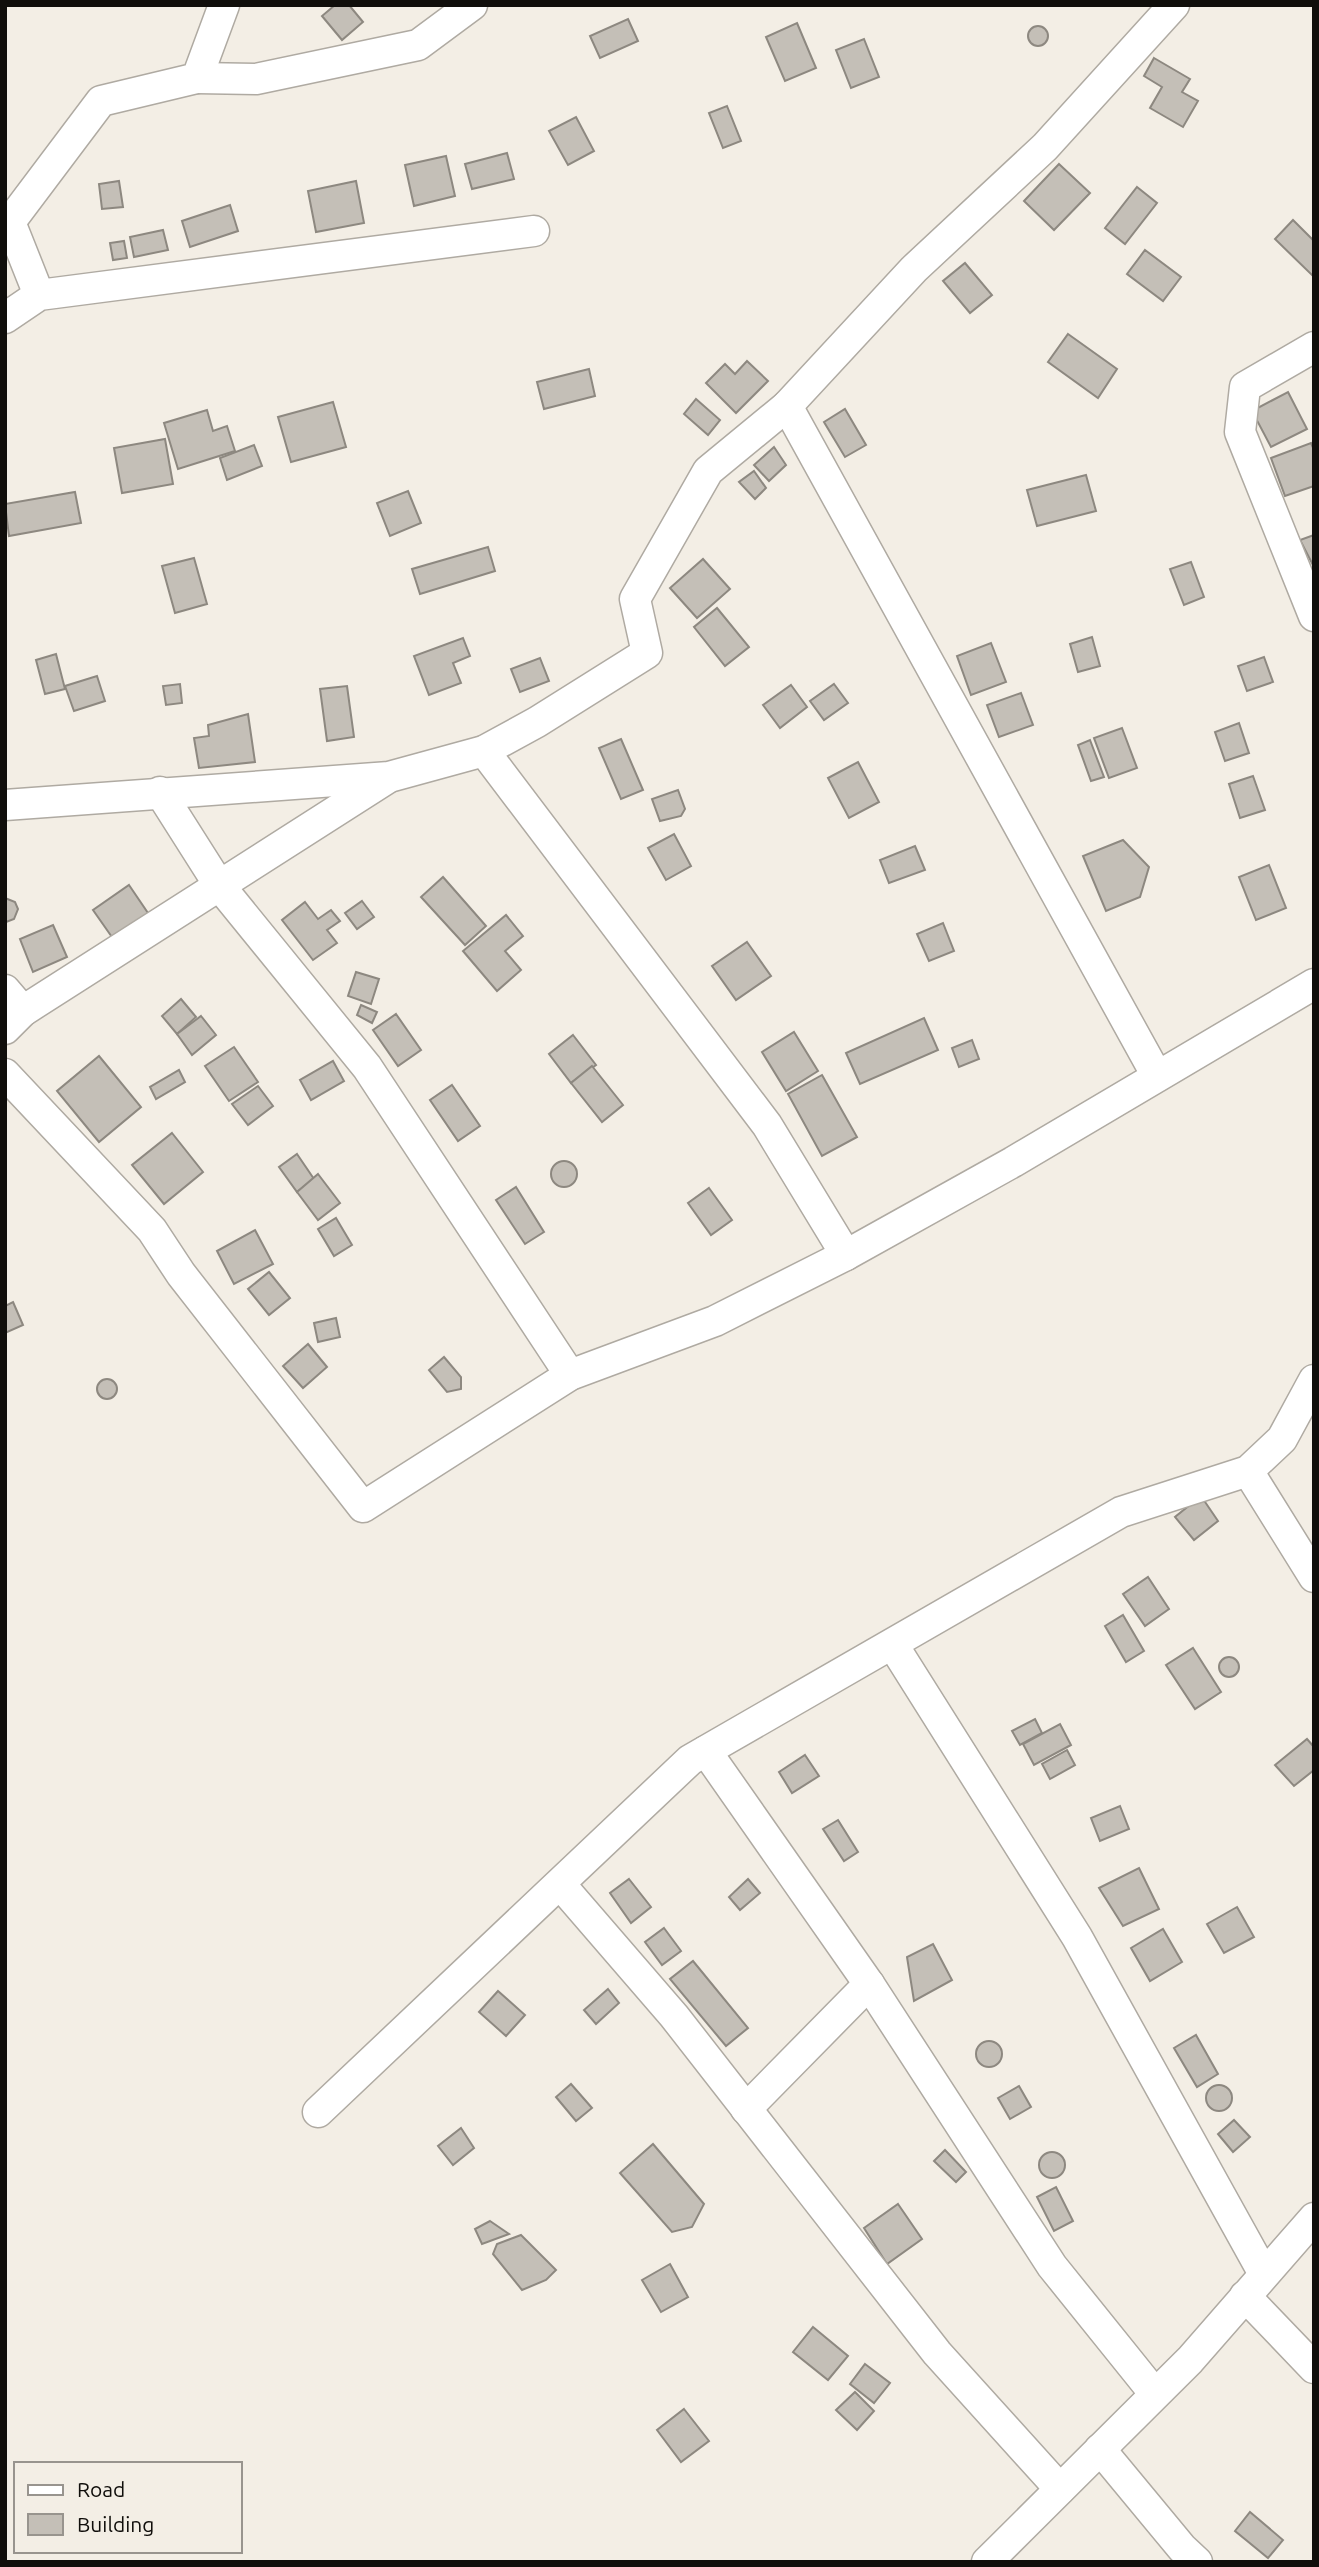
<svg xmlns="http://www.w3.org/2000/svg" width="1319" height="2567" viewBox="0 0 1319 2567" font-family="Ubuntu,sans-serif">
  <rect width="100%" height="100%" fill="#f3eee5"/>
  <g fill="#c4bfb7" stroke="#8d8880" stroke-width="2">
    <path d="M335 5H349L363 22 342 40 322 16Z"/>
    <path d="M628 19 638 41 600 58 590 36Z"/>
    <path d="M797 23 816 68 785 81 766 37Z"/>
    <circle cx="1038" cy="36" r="10"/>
    <path d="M864 39 879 77 851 88 836 50Z"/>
    <path d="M1154 58 1190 79 1182 92 1198 101 1183 127 1150 108 1162 87 1144 76Z"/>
    <path d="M727 106 741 141 723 148 709 113Z"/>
    <path d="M576 117 594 151 568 165 549 131Z"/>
    <path d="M507 153 514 179 472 189 465 164Z"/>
    <path d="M446 156 455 196 414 206 405 165Z"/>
    <path d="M1059 164 1090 193 1054 230 1024 201Z"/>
    <path d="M119 181 123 207 102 209 99 184Z"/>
    <path d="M356 181 364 223 316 232 308 191Z"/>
    <path d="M1137 187 1157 203 1125 244 1105 228Z"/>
    <path d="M230 205 238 231 190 247 182 221Z"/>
    <path d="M1293 220 1314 241V277L1275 239Z"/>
    <path d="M163 230 168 250 134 257 130 237Z"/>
    <path d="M124 241 127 258 113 260 110 243Z"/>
    <path d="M1145 250 1181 277 1163 301 1127 274Z"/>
    <path d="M965 263 992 295 970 313 943 281Z"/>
    <path d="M1068 334 1117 369 1098 398 1048 362Z"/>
    <path d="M747 361 768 381 736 413 706 383 725 364 735 374Z"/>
    <path d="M589 369 595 396 544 409 537 382Z"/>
    <path d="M1288 392 1307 429 1271 447 1252 411Z"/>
    <path d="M696 399 720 420 708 435 684 414Z"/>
    <path d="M333 402 346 447 291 462 278 417Z"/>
    <path d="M845 409 866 445 845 457 824 422Z"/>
    <path d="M207 410 213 431 227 426 235 451 178 469 164 423Z"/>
    <path d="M165 439 173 484 122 493 114 448Z"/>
    <path d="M1311 443 1314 450V486L1285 496 1271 458Z"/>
    <path d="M254 445 262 466 227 480 220 458Z"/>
    <path d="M774 447 786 465 769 481 754 465Z"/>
    <path d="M754 471 766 488 755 499 739 482Z"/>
    <path d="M1086 475 1096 511 1037 526 1027 490Z"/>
    <path d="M408 491 421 523 390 536 377 503Z"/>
    <path d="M75 492 81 523 9 536 5 504Z"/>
    <path d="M1314 535V567L1300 540Z"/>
    <path d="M488 547 495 571 420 594 412 569Z"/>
    <path d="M194 558 207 604 175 613 162 566Z"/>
    <path d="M703 559 730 589 697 618 670 588Z"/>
    <path d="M1191 562 1204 597 1184 605 1170 569Z"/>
    <path d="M717 608 749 647 725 666 694 627Z"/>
    <path d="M1092 637 1100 666 1078 672 1070 644Z"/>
    <path d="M463 638 470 656 453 663 461 683 429 695 414 656Z"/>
    <path d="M991 643 1006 682 971 695 957 656Z"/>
    <path d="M56 654 65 689 45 694 36 660Z"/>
    <path d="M1264 657 1273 682 1247 691 1238 666Z"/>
    <path d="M540 658 549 681 520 692 511 669Z"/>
    <path d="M97 676 105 701 74 711 65 686Z"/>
    <path d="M180 684 182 703 166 705 163 686Z"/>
    <path d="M834 684 848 703 824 720 810 701Z"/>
    <path d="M791 685 807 707 780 728 763 705Z"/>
    <path d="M347 686 354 737 327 741 320 689Z"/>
    <path d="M1021 693 1033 725 999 737 987 705Z"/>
    <path d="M248 714 255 762 199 768 194 738 209 736 208 725Z"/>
    <path d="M1239 723 1249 753 1225 761 1215 732Z"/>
    <path d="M1122 728 1137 768 1109 778 1094 738Z"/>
    <path d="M621 739 643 790 621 799 599 748Z"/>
    <path d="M1090 740 1104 777 1091 781 1078 745Z"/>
    <path d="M858 762 879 802 849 818 828 778Z"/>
    <path d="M1253 776 1265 810 1240 818 1229 784Z"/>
    <path d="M678 790 685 809 681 816 660 821 652 799Z"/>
    <path d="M674 834 691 866 666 880 648 848Z"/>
    <path d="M1123 840 1149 867 1140 897 1106 911 1083 856Z"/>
    <path d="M915 846 925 870 889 883 880 860Z"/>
    <path d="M1269 865 1286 908 1256 920 1239 877Z"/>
    <path d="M443 877 486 926 465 945 421 897Z"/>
    <path d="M129 885 150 916 114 940 93 910Z"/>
    <path d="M5 898 15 902 18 909 14 919 6 922Z"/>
    <path d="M362 901 374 917 357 929 345 913Z"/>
    <path d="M305 902 318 919 331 910 340 921 327 930 337 943 313 960 282 920Z"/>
    <path d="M506 915 523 936 505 951 521 970 497 991 463 951Z"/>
    <path d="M943 923 954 951 929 961 917 934Z"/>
    <path d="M53 925 67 957 33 972 20 939Z"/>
    <path d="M747 942 771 976 736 1000 712 966Z"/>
    <path d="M356 972 379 979 371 1004 348 996Z"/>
    <path d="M181 999 196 1017 177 1034 162 1016Z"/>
    <path d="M361 1005 377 1012 372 1023 357 1015Z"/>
    <path d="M396 1014 421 1050 398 1066 373 1030Z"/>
    <path d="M201 1016 216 1035 192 1055 177 1034Z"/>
    <path d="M924 1018 938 1050 860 1084 846 1053Z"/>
    <path d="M794 1032 818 1071 786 1091 762 1052Z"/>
    <path d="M573 1035 596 1065 571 1083 549 1054Z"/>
    <path d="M972 1040 979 1059 959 1067 952 1048Z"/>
    <path d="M234 1047 258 1082 229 1101 205 1066Z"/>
    <path d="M99 1056 141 1107 99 1142 57 1091Z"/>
    <path d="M333 1061 344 1081 311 1100 300 1080Z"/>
    <path d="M592 1066 623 1105 602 1122 571 1083Z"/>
    <path d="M179 1070 185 1082 156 1099 150 1087Z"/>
    <path d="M822 1075 857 1137 822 1156 788 1094Z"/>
    <path d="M452 1085 480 1126 458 1141 430 1100Z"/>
    <path d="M258 1086 273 1106 248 1125 232 1104Z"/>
    <path d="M172 1133 203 1172 164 1204 132 1165Z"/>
    <path d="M297 1154 314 1179 297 1192 279 1167Z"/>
    <circle cx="564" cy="1174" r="13"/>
    <path d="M318 1174 340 1203 318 1220 297 1192Z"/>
    <path d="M516 1187 544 1232 525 1244 496 1200Z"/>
    <path d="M709 1188 732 1220 711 1235 688 1203Z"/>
    <path d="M336 1218 352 1245 334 1256 318 1229Z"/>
    <path d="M255 1230 273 1264 234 1284 217 1251Z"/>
    <path d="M269 1272 290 1298 269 1315 248 1289Z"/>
    <path d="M13 1302 23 1325 5 1333V1306Z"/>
    <path d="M336 1318 340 1337 318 1342 314 1323Z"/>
    <path d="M308 1344 327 1367 303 1388 283 1366Z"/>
    <path d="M444 1357 461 1377V1389L447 1392 429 1370Z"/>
    <circle cx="107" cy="1389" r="10"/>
    <path d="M1201 1496 1218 1521 1194 1540 1175 1517Z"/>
    <path d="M1148 1577 1169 1609 1145 1626 1123 1594Z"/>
    <path d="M1123 1615 1144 1651 1126 1662 1105 1626Z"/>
    <path d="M1193 1648 1221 1692 1195 1709 1166 1665Z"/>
    <circle cx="1229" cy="1667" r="10"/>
    <path d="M1035 1719 1042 1733 1020 1745 1012 1731Z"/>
    <path d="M1060 1724 1071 1745 1034 1765 1023 1744Z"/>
    <path d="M1307 1739 1314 1747V1770L1294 1786 1275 1765Z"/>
    <path d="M1067 1750 1075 1765 1050 1779 1042 1764Z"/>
    <path d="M805 1755 819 1776 792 1793 779 1772Z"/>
    <path d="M1120 1806 1129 1829 1100 1841 1091 1818Z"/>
    <path d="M838 1820 858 1852 844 1861 823 1829Z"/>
    <path d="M1139 1868 1159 1909 1123 1926 1099 1888Z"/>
    <path d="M629 1879 651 1907 631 1923 610 1893Z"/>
    <path d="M748 1879 760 1893 740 1910 729 1897Z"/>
    <path d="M1237 1907 1254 1937 1224 1953 1207 1924Z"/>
    <path d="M664 1928 681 1951 662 1965 645 1942Z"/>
    <path d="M1163 1929 1182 1962 1150 1981 1131 1948Z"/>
    <path d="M933 1944 952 1980 914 2001 907 1957Z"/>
    <path d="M693 1961 748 2028 726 2046 670 1979Z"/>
    <path d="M608 1989 619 2003 596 2024 584 2010Z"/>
    <path d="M498 1991 525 2015 506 2036 479 2012Z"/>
    <path d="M1196 2035 1218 2074 1197 2087 1174 2048Z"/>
    <circle cx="989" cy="2054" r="13"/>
    <path d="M571 2084 592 2108 576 2121 556 2097Z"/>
    <circle cx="1219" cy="2098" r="13"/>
    <path d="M1019 2086 1031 2107 1010 2119 998 2098Z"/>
    <path d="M1234 2120 1250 2137 1233 2152 1218 2134Z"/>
    <path d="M461 2128 474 2148 453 2165 438 2146Z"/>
    <path d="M653 2144 704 2204 692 2227 672 2232 620 2173Z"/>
    <path d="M945 2150 966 2172 956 2182 934 2161Z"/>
    <circle cx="1052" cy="2165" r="13"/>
    <path d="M1056 2187 1073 2221 1054 2231 1037 2197Z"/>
    <path d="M898 2204 922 2239 887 2264 864 2228Z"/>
    <path d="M490 2221 509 2234 482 2244 475 2229Z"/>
    <path d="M521 2235 556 2270 546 2280 522 2290 493 2254 497 2244Z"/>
    <path d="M670 2264 688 2297 661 2312 642 2280Z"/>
    <path d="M813 2327 848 2356 828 2380 793 2352Z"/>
    <path d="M865 2364 890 2383 874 2403 850 2384Z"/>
    <path d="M855 2392 874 2411 857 2430 836 2410Z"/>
    <path d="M684 2409 709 2441 681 2462 657 2430Z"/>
    <path d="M1250 2512 1283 2540 1268 2558 1235 2531Z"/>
  </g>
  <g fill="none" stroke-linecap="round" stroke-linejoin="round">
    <defs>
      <g id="minor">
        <path d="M197 78 256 79 418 45 472 5"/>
        <path d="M5 218 10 222 39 295"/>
        <path d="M10 222 101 101 197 78 224 5"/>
        <path d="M5 318 39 295 534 231"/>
        <path d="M1314 347 1245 387 1240 432 1314 616"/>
        <path d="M787 406 1157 1076"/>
        <path d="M484 751 767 1125 846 1255"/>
        <path d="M160 792 219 885 367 1067 570 1375"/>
        <path d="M5 805 389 777 484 751 537 722 647 653 635 599 708 471 787 406 914 269 1045 147 1174 5"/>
        <path d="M5 990 23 1011"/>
        <path d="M5 1029 23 1011 386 779"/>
        <path d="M5 1074 152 1230 181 1274 363 1507 570 1375 715 1321 846 1255 1013 1162 1314 984"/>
        <path d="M1248 1471 1314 1577"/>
        <path d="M893 1645 1077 1937 1264 2274"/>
        <path d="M706 1751 869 1984 1052 2266 1155 2394"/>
        <path d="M560 1884 674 2016 937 2353 1060 2489"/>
        <path d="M746 2109 869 1984"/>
        <path d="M318 2112 690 1760 1121 1512 1248 1471 1282 1439 1314 1380"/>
        <path d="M1245 2296 1314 2368"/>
        <path d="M1100 2449 1182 2548 1197 2562"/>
        <path d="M987 2562 1190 2360 1314 2218"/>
      </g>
    </defs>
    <use href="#minor" stroke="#afaaa2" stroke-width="33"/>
    <use href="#minor" stroke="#fff" stroke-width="30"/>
  </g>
  <rect width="1319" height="2567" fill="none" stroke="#100e0b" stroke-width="14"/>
  <rect x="14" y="2462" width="228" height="91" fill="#f3eee5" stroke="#98948e" stroke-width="2"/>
  <rect x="28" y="2485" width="35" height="10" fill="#ffffff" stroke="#98948e" stroke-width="2"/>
  <text x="77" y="2497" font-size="21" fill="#100e0b">Road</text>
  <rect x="28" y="2514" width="35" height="21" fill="#c4bfb7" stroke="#98948e" stroke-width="2"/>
  <text x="77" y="2532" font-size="21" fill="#100e0b">Building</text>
</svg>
